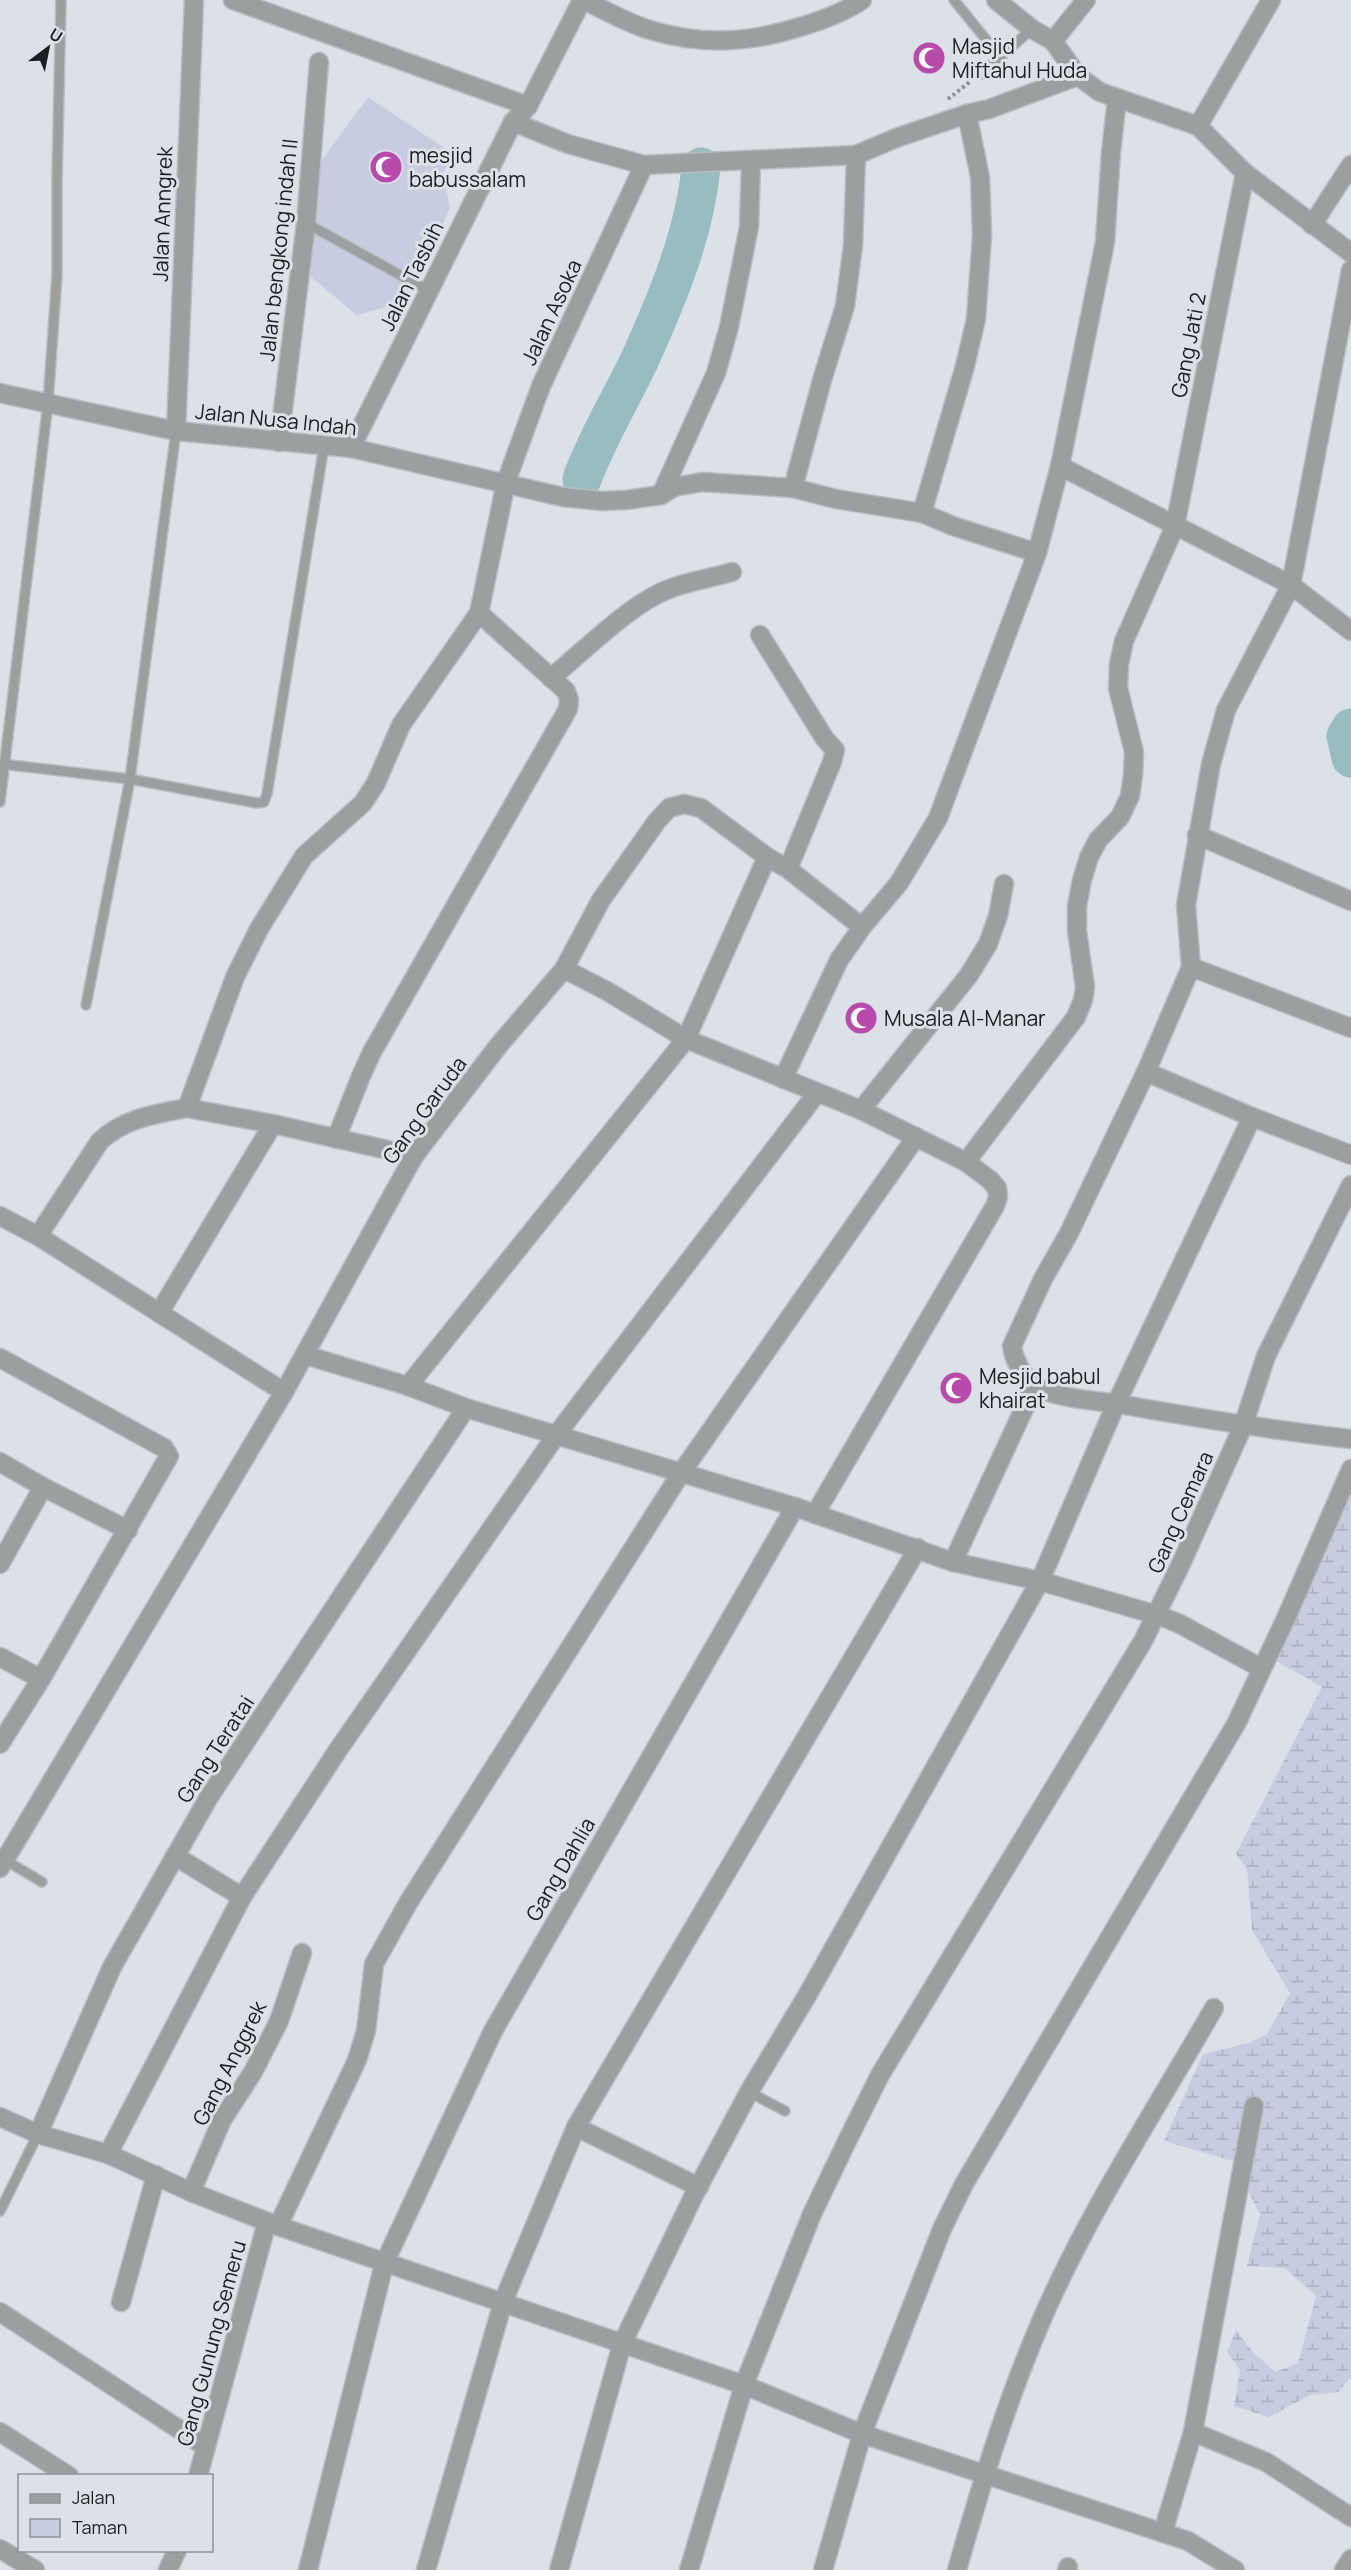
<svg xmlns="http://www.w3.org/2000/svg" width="1351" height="2570" viewBox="0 0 1351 2570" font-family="Manrope,sans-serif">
  <defs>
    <pattern id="wetland-marsh" width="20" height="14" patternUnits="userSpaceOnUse" patternTransform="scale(1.5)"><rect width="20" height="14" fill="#c8cce0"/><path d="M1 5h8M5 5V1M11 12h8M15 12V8" fill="none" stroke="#abafc0"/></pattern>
  </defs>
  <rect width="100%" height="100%" fill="#dbe1e6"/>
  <path fill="#c8cce0" d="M368 97 452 153 443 174 450 208 407 301 357 315 300 268 305 183Z"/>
  <path fill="url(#wetland-marsh)" d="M1351 1483V2377L1338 2392 1310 2395 1269 2417 1234 2406 1240 2370 1227 2352 1236 2330 1252 2351 1275 2372 1298 2363 1316 2296 1285 2268 1247 2266 1260 2214 1233 2161 1164 2141 1203 2054 1249 2043 1267 2034 1290 1993 1252 1930 1247 1869 1236 1854 1322 1687 1278 1662 1280 1640Z"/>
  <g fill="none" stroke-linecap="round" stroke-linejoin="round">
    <g stroke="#97bdc1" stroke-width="39">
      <path d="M582 479C597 438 621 399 640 359 667 299 695 233 701 167"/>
      <path d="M1351 728 1346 736 1351 758"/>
    </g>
    <defs>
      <g id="service">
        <path d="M954 0 1001 58"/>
        <path d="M981 74 1032 29"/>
        <path d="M306 223 429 291"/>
        <path d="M2 764 130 779 257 803 264 802 267 794 324 446"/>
        <path d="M0 802 48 403 57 275V179L61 0"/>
        <path d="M86 1005 130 779 176 431"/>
        <path d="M5 1860 42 1882"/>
        <path d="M749 2092 785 2111"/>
        <path d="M0 2211 38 2134"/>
      </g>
      <g id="minor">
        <path d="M233 0 528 106"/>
        <path d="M583 0C605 10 627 23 650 30 703 46 751 43 803 26 823 20 845 12 862 0"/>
        <path d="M996 0 1032 29 1053 41 1078 76 1100 92 1198 126 1245 173 1351 253"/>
        <path d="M1053 41 1086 0"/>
        <path d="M513 122 568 144 644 165 856 155 896 138 967 114 989 109 1078 76"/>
        <path d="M1198 126 1271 0"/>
        <path d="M1312 225 1351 165"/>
        <path d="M1351 270 1291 585 1226 710 1211 764 1186 905 1191 967 1146 1072 1069 1233 1043 1279 1012 1346C1014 1360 1022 1375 1034 1385 1052 1398 1097 1401 1119 1404 1196 1418 1273 1430 1351 1439"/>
        <path d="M0 393 176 431 351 448 563 497 602 501 626 500 661 495 674 487 702 482 793 488 836 499 922 513 953 526 1037 553"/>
        <path d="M176 431 194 0"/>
        <path d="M279 442 306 223 319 62"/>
        <path d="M351 448 513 122 528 106 582 0"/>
        <path d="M1060 466 1291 585 1351 631"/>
        <path d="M793 488 822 380 845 306 853 245 856 155"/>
        <path d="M661 495 716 373 729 327 749 227 751 161"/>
        <path d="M922 513 965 366 976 319 982 235 980 177 967 114"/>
        <path d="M760 635 825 739 835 750 832 762 788 869"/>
        <path d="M551 678C584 651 630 604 669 589 689 581 712 578 732 572"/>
        <path d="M1197 835 1351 901"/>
        <path d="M1191 967 1351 1028"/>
        <path d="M564 969 607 991 686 1039 861 1110 966 1162 990 1180 997 1188 998 1197 995 1206 815 1514"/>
        <path d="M1146 1072 1252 1117 1351 1155"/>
        <path d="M783 1079 839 960 862 927 899 883 938 818 1037 553 1060 466 1105 242 1111 152 1117 99"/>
        <path d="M187 1108 273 1124 414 1156"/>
        <path d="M861 1110 969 975 988 944 998 916 1004 884"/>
        <path d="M336 1139 361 1076 372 1052 568 709 569 700 566 691 479 613"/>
        <path d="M966 1162 1076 1017 1083 1000 1085 987 1077 931V906L1082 880 1089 857 1098 840 1120 817 1130 796 1133 775 1134 752 1118 688 1119 664 1124 641 1175 526 1245 173"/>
        <path d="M0 1216 38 1236 284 1392"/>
        <path d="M38 1236 100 1141C125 1118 155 1114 187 1108L235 977 259 929 304 856 363 803 376 783 401 725 479 613 506 482 541 386 644 165"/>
        <path d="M159 1313 273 1124"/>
        <path d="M305 1355 408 1386 466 1408 795 1507 953 1562 1040 1581 1157 1615 1178 1623 1261 1668"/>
        <path d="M0 1358 164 1448 169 1456 41 1679 0 1744"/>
        <path d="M408 1386 686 1039 767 857"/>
        <path d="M0 1462 43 1487 128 1530"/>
        <path d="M953 1562 1035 1385"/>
        <path d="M0 1564 43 1487"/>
        <path d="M0 1657 41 1679"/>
        <path d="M175 1856 242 1897"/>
        <path d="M0 1868 284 1392 414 1156 499 1045 564 969 601 900 657 821 669 808 684 804 701 808 767 857 788 869 862 927"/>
        <path d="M0 2117 38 2134 108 2154 191 2192 278 2226 744 2385 862 2434 1188 2541 1235 2570"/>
        <path d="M576 2127 699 2187"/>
        <path d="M38 2134 112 1967 209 1797 466 1408"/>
        <path d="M108 2154 242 1897 338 1750 557 1434 817 1093"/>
        <path d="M191 2192 222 2120 253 2072 279 2021 302 1953"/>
        <path d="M278 2226 357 2060 366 2031 374 1964 408 1903 681 1473 916 1137"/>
        <path d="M121 2302 156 2175"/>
        <path d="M0 2312 206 2447"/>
        <path d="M0 2432 69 2476"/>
        <path d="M1193 2432 1266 2462 1351 2517"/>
        <path d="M198 2476 267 2222"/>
        <path d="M1163 2532 1193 2432 1254 2106"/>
        <path d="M0 2549 35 2570"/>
        <path d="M168 2570 177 2550"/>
        <path d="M308 2570 384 2264 493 2031 795 1507"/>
        <path d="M426 2570 503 2302 576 2127 918 1548"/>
        <path d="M559 2570 622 2344 695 2193 749 2092 808 1994 1040 1581 1116 1404 1252 1117"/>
        <path d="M689 2570 744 2385 812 2214 849 2137 880 2075 1143 1641 1180 1566 1243 1426 1266 1356 1351 1185"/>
        <path d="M823 2570 862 2434 942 2229 964 2184 1236 1724 1287 1616 1351 1469"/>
        <path d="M957 2570C981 2485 1007 2400 1042 2319 1088 2213 1156 2109 1214 2008"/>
        <path d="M1067 2570 1068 2567"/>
        <path d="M1344 2570 1351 2559"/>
      </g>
    </defs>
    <use href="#service" stroke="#b9bec2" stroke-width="12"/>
    <use href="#minor" stroke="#b9bec2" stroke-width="21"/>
    <path stroke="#8d9195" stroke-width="4" stroke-dasharray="3 3" stroke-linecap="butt" d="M948 99 971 81"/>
    <use href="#service" stroke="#9b9fa0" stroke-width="9"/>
    <use href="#minor" stroke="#9b9fa0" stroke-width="18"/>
  </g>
  <defs>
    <symbol id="mosque-disc" viewBox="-11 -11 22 22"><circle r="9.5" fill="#b74aaa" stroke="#dbe1e6"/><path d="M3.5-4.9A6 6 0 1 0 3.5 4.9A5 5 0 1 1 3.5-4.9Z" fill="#fff"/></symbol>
  </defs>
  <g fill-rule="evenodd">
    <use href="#mosque-disc" x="910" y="39" width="38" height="38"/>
    <use href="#mosque-disc" x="367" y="148" width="38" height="38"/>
    <use href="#mosque-disc" x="842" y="999" width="38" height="38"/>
    <use href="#mosque-disc" x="937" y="1369" width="38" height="38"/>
  </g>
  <g text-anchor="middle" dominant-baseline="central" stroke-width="6" stroke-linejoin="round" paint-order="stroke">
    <g font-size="21" fill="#1c1e20" stroke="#dbe1e6" text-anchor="start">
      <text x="952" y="46">Masjid<tspan x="952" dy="24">Miftahul Huda</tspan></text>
      <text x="409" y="155">mesjid<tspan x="409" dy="24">babussalam</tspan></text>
      <text x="884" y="1018">Musala Al-Manar</text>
      <text x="979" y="1376">Mesjid babul<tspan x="979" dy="24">khairat</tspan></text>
    </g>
    <g font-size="21" fill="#1c1e20" stroke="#dbe1e6">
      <text transform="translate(162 214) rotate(-88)">Jalan Anngrek</text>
      <text transform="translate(278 250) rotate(-84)">Jalan bengkong indah II</text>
      <text transform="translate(411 276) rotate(-64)">Jalan Tasbih</text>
      <text transform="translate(551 312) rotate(-65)">Jalan Asoka</text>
      <text transform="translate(1188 345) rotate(-79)">Gang Jati 2</text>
      <text transform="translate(276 419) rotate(6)">Jalan Nusa Indah</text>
      <text transform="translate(424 1110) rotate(-54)">Gang Garuda</text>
      <text transform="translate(1180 1512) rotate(-66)">Gang Cemara</text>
      <text transform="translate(215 1749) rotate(-57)">Gang Teratai</text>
      <text transform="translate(560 1869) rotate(-60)">Gang Dahlia</text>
      <text transform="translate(229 2063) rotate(-63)">Gang Anggrek</text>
      <text transform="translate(211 2343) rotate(-75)">Gang Gunung Semeru</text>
    </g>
  </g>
  <rect x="18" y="2474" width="195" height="78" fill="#dbe1e6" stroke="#8f9397" stroke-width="1.5"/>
  <rect x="30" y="2494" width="30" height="9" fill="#9b9fa0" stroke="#8f9397" stroke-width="1.5"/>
  <text x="72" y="2504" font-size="18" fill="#1c1e20">Jalan</text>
  <rect x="30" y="2519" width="30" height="18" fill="#c8cce0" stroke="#8f9397" stroke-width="1.5"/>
  <text x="72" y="2534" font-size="18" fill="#1c1e20">Taman</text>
  <g transform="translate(48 48) rotate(32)" stroke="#dbe1e6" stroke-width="4.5" paint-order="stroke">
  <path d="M0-4.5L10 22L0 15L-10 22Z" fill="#1c1e20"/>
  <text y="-9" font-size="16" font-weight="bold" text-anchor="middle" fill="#1c1e20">U</text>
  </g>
</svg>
